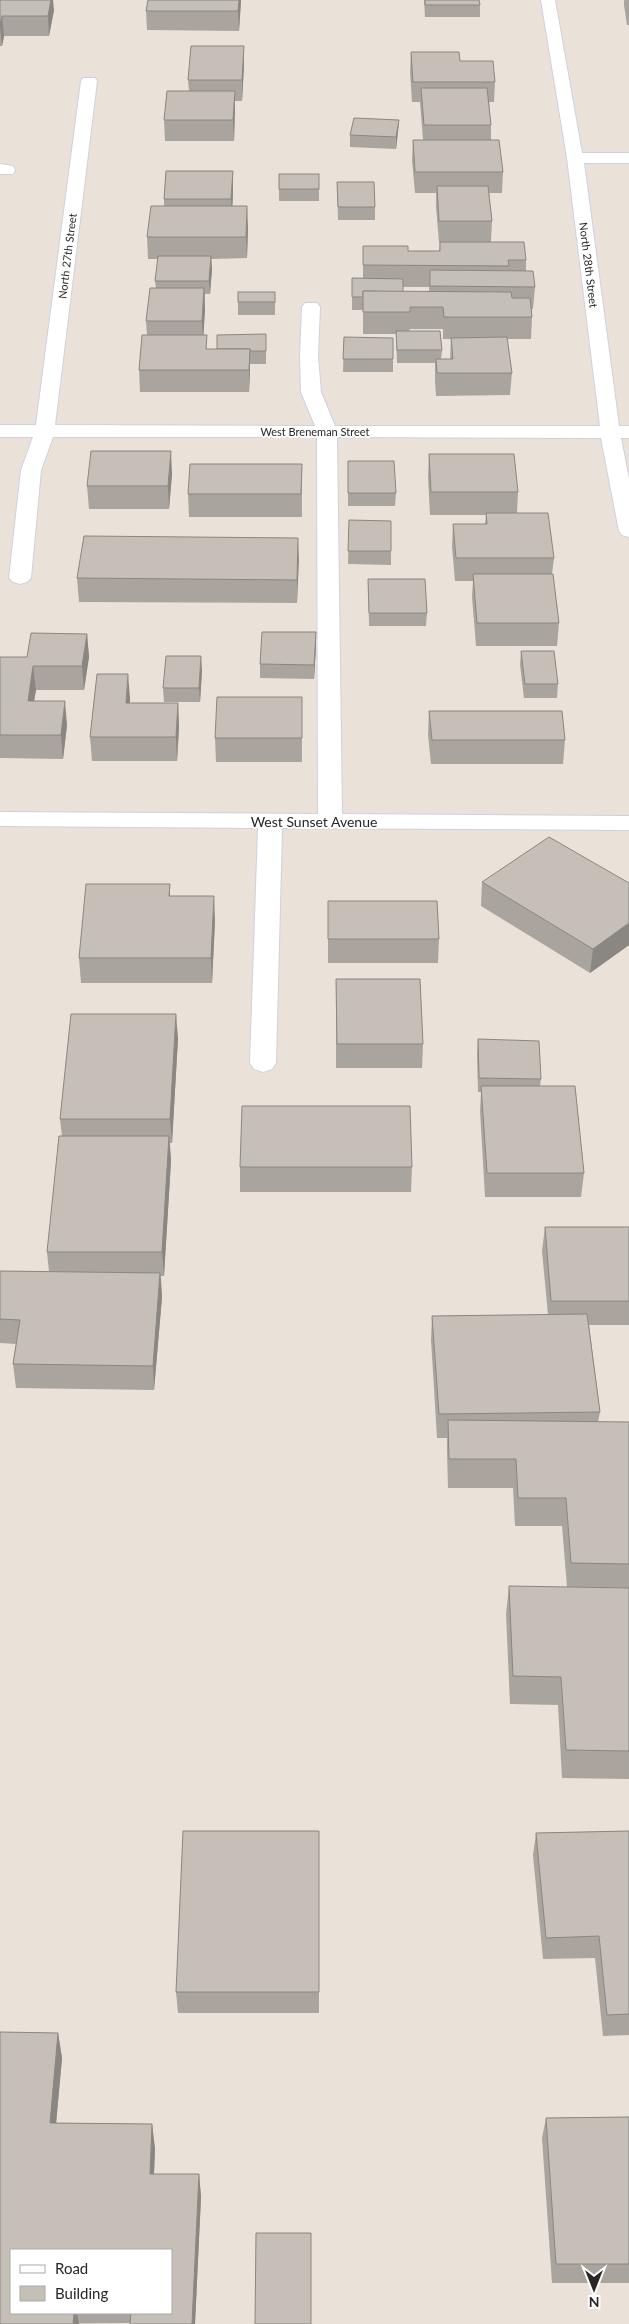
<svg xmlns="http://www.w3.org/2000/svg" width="629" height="2324" viewBox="0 0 629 2324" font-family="Lato,sans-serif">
  <rect width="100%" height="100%" fill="#eae2d8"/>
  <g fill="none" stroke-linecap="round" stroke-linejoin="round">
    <defs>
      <g id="minor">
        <path d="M541 0H555L582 153H629V163H584L619 426H629V438H621L629 479V537L622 535 619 531 601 438 337 437 342 814 629 816V830L282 828 276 1063 272 1069 263 1072 254 1069 250 1063 258 828 0 826V812L318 814 317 437H53L41 470 31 578 27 582 20 584 13 582 9 578 21 470 33 437H0V425H36L81 81 83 78H95L97 81 55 425 315 426 301 392 300 356 302 307 305 303H317L320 307 318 356 321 392 335 426H600L567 158Z"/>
        <path d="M0 164 13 166 15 170 13 174H0Z"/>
      </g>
    </defs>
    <use href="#minor" stroke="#cdd1e0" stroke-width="2"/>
    <use href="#minor" fill="#fff" fill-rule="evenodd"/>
  </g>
  <g fill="#a9a49e" fill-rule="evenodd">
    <path d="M0 0 54 10 49 36H4L2 46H0Z"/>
    <path d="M241 0 239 31 147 30 146 11Z"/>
    <path d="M424 0H479L480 5V17H425Z"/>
    <path d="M624 0H629V25H627L624 5Z"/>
    <path d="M411 52 460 61 495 82 494 102H489L491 125V140L503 172 502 193H489L492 221 491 242 526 260V270L535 287 533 309H532V317L531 339H507L512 373 510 395 436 396 435 381V363H397L396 334H363V310H352V278H363V246L408 251H439L440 243H439L436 207V193H415L412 160 413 140H423L420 102H412L410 72ZM403 287H429V292H403ZM410 329H443V339H451L450 359H441L442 350 409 331Z"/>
    <path d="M244 66 242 101H235L234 141H165L164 120 189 91 188 80Z"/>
    <path d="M399 120 398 132 396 149 350 147V135Z"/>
    <path d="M233 171V192L232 206 248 227 247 258 211 259 212 269 210 294H205V310L203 335 207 349H217L266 334V364H250L249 392H140L139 370 147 335 146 321 156 288 155 281 158 259H148L147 237 164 206V199Z"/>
    <rect x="279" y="174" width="40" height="27"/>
    <path d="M337 182 375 207V220H338Z"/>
    <path d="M275 292V315H238V302Z"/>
    <path d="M344 337 393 359V372H343Z"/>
    <path d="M429 454 518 492 517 513 554 558 552 574 559 623 557 646H476L472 597 473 581H455L452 547 453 524H485L486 515H430L428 477Z"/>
    <path d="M348 461 396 493 395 506H348Z"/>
    <path d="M302 464V517H189L188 494Z"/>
    <path d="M172 474 169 509H89L87 486Z"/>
    <path d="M349 520 391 551V565L348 564Z"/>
    <path d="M298 538 297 603 79 602 77 578Z"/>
    <path d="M368 579 427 613 426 626H369Z"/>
    <path d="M87 634 89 657 84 690H36L34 701 67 725 63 759 0 758V657H27Z"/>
    <path d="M316 646 314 679 260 678V664Z"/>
    <path d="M521 651 558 684 557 698H524L520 665Z"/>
    <path d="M202 670 200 702H164L163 688Z"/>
    <path d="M302 697V762H216L215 738Z"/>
    <path d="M130 698V703H178L179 727 177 761H92L90 737Z"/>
    <path d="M429 711 565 740 563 764H431L428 735Z"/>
    <path d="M482 882 629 883V945L590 973 481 906Z"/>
    <path d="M170 884V896L215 920 212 983H81L79 958Z"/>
    <path d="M328 901 439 939 438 963H328Z"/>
    <path d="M336 979 423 1044 422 1068H336Z"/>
    <path d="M178 1038 172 1143H170L171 1161 164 1276H161L162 1297 154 1390 16 1388 13 1364 16 1344 0 1343V1271L49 1272 47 1252 62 1136 60 1119Z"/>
    <path d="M478 1039 541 1079 540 1086 584 1173 581 1197H485L480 1111 481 1092H478L477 1054Z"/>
    <path d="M240 1167H412L411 1192H240Z"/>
    <path d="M545 1227H629V1325H589L600 1412 598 1422H629V1779L562 1778 558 1705 510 1704 506 1614 509 1586 567 1587 562 1526H515L513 1488H448L447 1450V1438H437L431 1340 432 1316 548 1315 542 1251Z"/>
    <path d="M319 1831V2013H178L176 1992Z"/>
    <path d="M629 1831V2035L603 2036 595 1958 543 1959 533 1855 536 1833Z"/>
    <path d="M0 2032 58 2033 62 2058 56 2123 152 2124 155 2149 154 2174H199L201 2197 195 2324H130V2323L0 2324ZM11 2250H171V2313H11Z"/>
    <path d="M629 2117V2283H552L542 2138 546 2118Z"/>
  </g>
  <g fill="#8a8681">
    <path d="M51 0H53L54 10 49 36 48 16Z"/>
    <path d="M239 0H241L239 31 238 11Z"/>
    <path d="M2 16 4 36 2 46 0 26Z"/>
    <path d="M244 46V66L242 101V80Z"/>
    <path d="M235 91V111L234 141 233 120Z"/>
    <path d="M399 120 398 132 396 149V137Z"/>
    <path d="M233 171V192L232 220 231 199Z"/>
    <path d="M247 206 248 227 247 258 246 237Z"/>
    <path d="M211 256 212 269 210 294 209 281Z"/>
    <path d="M204 288 205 310 203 343 202 321Z"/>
    <path d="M250 349V371L249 392V370Z"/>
    <path d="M171 451 172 474 169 509 168 486Z"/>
    <path d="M298 538 299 561 297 603V580Z"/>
    <path d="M316 632V646L314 679V665Z"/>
    <path d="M87 634 89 657 84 690 82 666Z"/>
    <path d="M201 656 202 670 200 702 199 688Z"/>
    <path d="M33 666 36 690 30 724 28 701Z"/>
    <path d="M128 674 130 698 127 727 126 703Z"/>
    <path d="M65 701 67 725 63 759 61 735Z"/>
    <path d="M178 703 179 727 177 761 176 737Z"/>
    <path d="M214 896 215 920 212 983 211 958Z"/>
    <path d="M629 923V945L590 973 593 949Z"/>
    <path d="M176 1014 178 1038 172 1143 170 1119Z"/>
    <path d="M169 1136 171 1161 164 1276 162 1252Z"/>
    <path d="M160 1273 162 1297 154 1390 153 1366Z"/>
    <path d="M58 2033 62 2058 54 2147 50 2123Z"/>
    <path d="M152 2124 155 2149 153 2197 150 2174Z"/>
    <path d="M199 2174 201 2197 195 2324H192Z"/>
    <path d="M74 2313H77L79 2324H73Z"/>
  </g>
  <g fill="#c5bfb8" stroke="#8a8681">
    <path d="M0 0H51L48 16H2L0 26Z"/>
    <path d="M148 0H239L238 11H146Z"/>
    <path d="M425 0H479L480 5H425Z"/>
    <path d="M191 46H244L242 80H188Z"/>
    <path d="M411 52H459L460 61H493L495 82H413Z"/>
    <path d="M421 88H487L491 125H424Z"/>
    <path d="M167 91H235L233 120H164Z"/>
    <path d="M354 118 399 120 396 137 350 135Z"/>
    <path d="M413 140H499L503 172H415Z"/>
    <path d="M166 171H233L231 199H164Z"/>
    <rect x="279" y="174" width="40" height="15"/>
    <path d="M337 182H374L375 207H338Z"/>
    <path d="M437 186H488L492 221H439Z"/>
    <path d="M151 206H247L246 237H147Z"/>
    <path d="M440 242H524L526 260H508L509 266 363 265V246H408V251H440Z"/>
    <path d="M158 256H211L209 281H155Z"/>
    <path d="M430 270 533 271 535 287 430 286Z"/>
    <path d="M352 278 403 279V292L363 291V297H352Z"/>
    <path d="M150 288H204L202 321H146Z"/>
    <path d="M363 291 511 292 512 298H530L532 317H444L443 307H410V312H363Z"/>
    <rect x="238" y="292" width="37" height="10"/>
    <path d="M396 331H440L442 350H397Z"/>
    <path d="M266 334V351H250V349H217V335Z"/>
    <path d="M142 335H207L206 349H250L249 370H139Z"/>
    <path d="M344 337 393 338V359H343Z"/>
    <path d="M507 337 512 373H437L436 359H453L451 338Z"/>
    <path d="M91 451H171L168 486H87Z"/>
    <path d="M429 454H514L518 492H431Z"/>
    <path d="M348 461H394L396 493H348Z"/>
    <path d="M190 464H302L301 494H188Z"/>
    <path d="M486 513H548L554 558H456L453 524H487Z"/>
    <path d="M349 520 391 521V551H348Z"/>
    <path d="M84 536 298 538 297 580 77 578Z"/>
    <path d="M473 574H553L559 623H477Z"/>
    <path d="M368 579H425L427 613H369Z"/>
    <path d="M262 632H316L314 665 260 664Z"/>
    <path d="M31 633 87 634 82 666H33L28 701H65L61 735H0V657H27Z"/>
    <path d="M521 651H554L558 684H525Z"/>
    <path d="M166 656H201L199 688H163Z"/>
    <path d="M97 674H128L126 703H178L176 737H90Z"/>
    <path d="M217 697H302V738H215Z"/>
    <path d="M429 711H562L565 740H432Z"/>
    <path d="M549 837 629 883V923L593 949 482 882Z"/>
    <path d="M86 884H170L169 896H214L211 958H79Z"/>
    <path d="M328 901H437L439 939H328Z"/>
    <path d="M336 979H420L423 1044H337Z"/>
    <path d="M71 1014H176L170 1119H60Z"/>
    <path d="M478 1039 539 1041 541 1079 479 1078Z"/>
    <path d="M481 1086H575L584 1173H487Z"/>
    <path d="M242 1106H410L412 1167H240Z"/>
    <path d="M59 1136H169L162 1252H47Z"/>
    <path d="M545 1227H629V1301H551Z"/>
    <path d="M0 1271 160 1273 153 1366 13 1364 20 1320 0 1319Z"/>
    <path d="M587 1314 600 1412 439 1414 432 1316Z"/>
    <path d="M448 1420 629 1422V1564L571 1563 566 1498H518L516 1459H449Z"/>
    <path d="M509 1586 629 1588V1751L566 1750 561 1677 513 1676Z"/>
    <path d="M183 1831H319V1992H176Z"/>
    <path d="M629 1831V2014L607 2015 599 1936 546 1938 536 1833Z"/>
    <path d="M0 2032 58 2033 50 2123 152 2124 150 2174H199L192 2324H130L131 2313H171V2250H11V2313H74L73 2324H0Z"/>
    <path d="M629 2117V2264H556L546 2118Z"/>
    <path d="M256 2233H311V2324H255Z"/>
  </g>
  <g text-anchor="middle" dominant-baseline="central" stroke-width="4" stroke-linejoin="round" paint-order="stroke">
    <g font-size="11" fill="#272727" stroke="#fff">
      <text transform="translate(67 256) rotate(-83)">North 27th Street</text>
      <text transform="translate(589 265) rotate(83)">North 28th Street</text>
      <text x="315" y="431">West Breneman Street</text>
    </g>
    <g font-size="14" fill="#272727" stroke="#fff">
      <text x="314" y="821">West Sunset Avenue</text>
    </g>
  </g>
  <rect x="10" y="2249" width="162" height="65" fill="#ffffff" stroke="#a9a9a9"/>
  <rect x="20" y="2265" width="25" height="8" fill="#ffffff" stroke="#a9a9a9"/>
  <text x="55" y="2274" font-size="15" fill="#272727">Road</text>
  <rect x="20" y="2286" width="25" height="15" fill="#c5bfb8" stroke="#a9a9a9"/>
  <text x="55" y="2299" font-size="15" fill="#272727">Building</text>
  <g transform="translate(594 2289) rotate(180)" stroke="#ffffff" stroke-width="4" paint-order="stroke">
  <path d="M0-4L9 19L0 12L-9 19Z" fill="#272727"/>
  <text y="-8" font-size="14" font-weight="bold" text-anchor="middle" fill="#272727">N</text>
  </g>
</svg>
